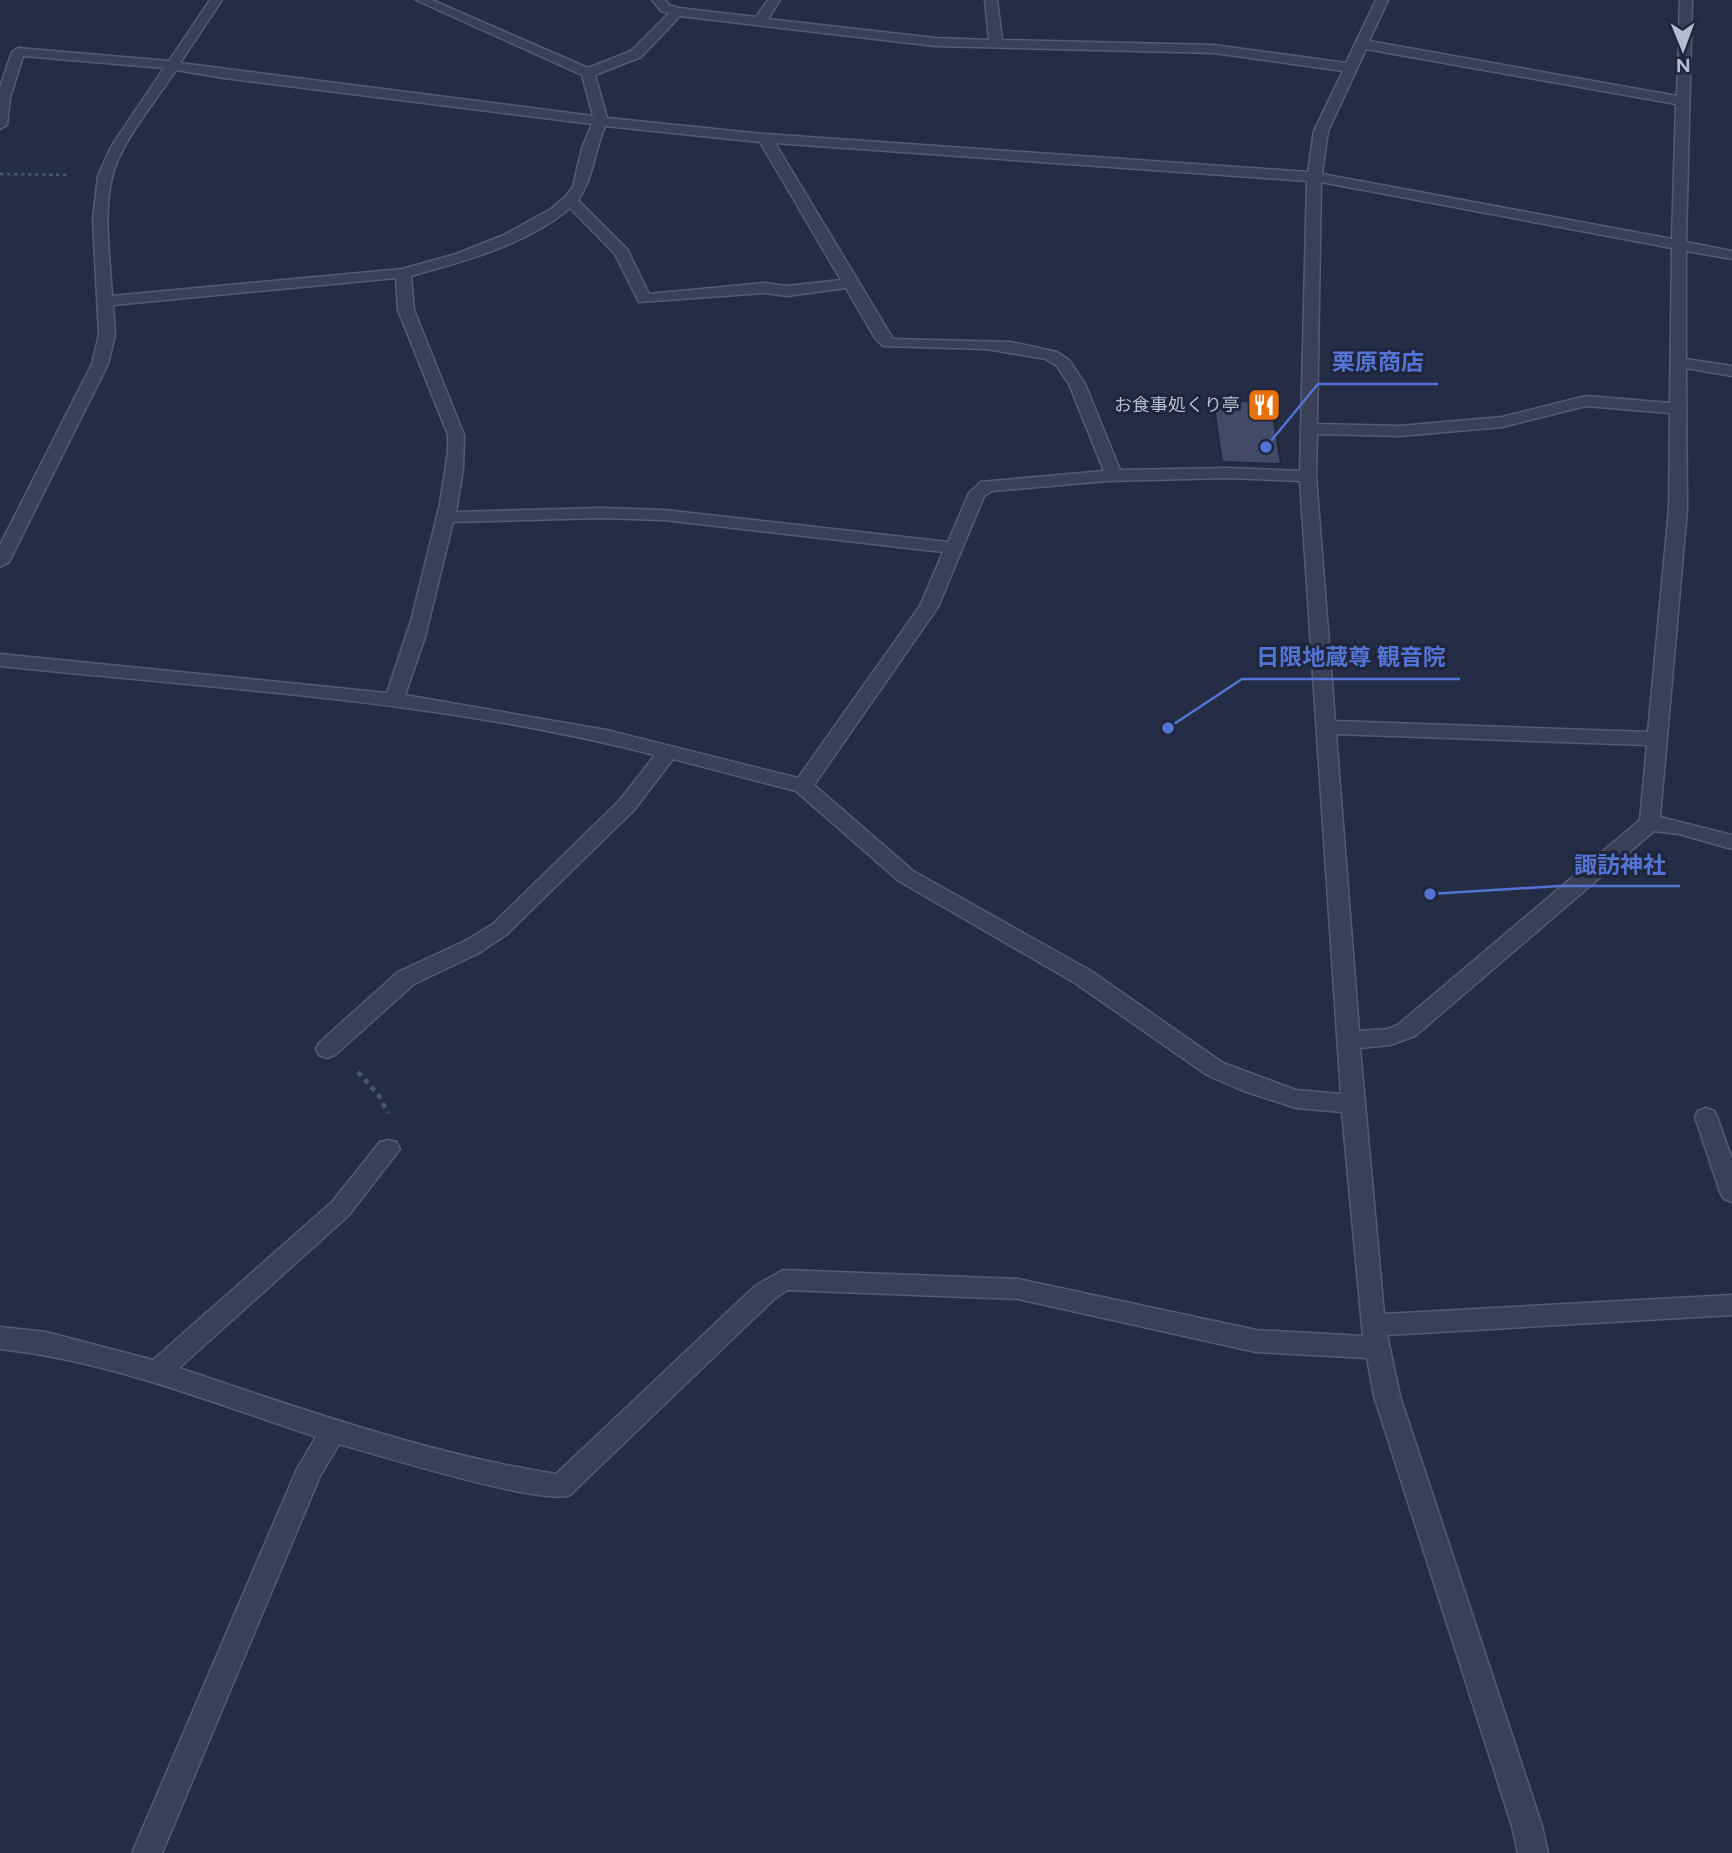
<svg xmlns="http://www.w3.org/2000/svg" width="1732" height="1853" viewBox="0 0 1732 1853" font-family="Figtree,'Noto Sans JP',sans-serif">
  <rect width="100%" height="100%" fill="#252d46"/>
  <path fill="#424a67" stroke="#21273d" stroke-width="2" d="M1213 400 1271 402 1281 464 1222 462Z"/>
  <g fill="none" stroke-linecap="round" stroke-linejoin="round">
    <defs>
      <g id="minor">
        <path d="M210 0H222L180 63 593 116 582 75 416 0H432L588 68 631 51 669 13 661 11 652 0H665L669 5 679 8 756 17 768 0H780L768 19 935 38 989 40 985 0H997L1002 40 1214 45 1346 63 1376 0H1388L1369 41 1677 96 1680 0H1692L1686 242 1732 251V259L1686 251V359L1732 366V376L1686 368 1687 509 1660 817 1732 835V849L1679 834 1654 831 1415 1036 1390 1045 1360 1048 1384 1314 1732 1295V1315L1387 1335 1400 1396 1542 1826 1548 1853H1518L1512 1826 1374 1396 1367 1358 1256 1352 1018 1299 787 1290 773 1300 570 1495C542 1506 378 1455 339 1444L320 1476 162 1853H132L297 1469 316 1437C212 1402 109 1361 0 1349V1327L46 1332 153 1360 332 1202 380 1142 388 1140 396 1142 400 1149 348 1216 179 1368C302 1409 428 1454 556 1474L755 1286 783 1270 1018 1279 1256 1330 1363 1336 1342 1112 1296 1108 1241 1090 1207 1075 1075 983 899 881 796 791 673 759 634 810 507 934 479 953 414 984 335 1055 327 1058 319 1055 316 1049 319 1043 398 972 465 941 493 924 620 800 655 755C442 700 219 689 0 666V654L387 693 411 621 440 504 448 452V435L398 310 396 278 113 305 115 335 108 364 9 562 0 567V545L92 364 99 335 93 220 98 176 111 147 164 68 23 56 10 98 7 125 0 129V87L12 52 18 48 169 61ZM680 16 935 46 1214 53 1343 71 1314 131 1308 172 765 134 607 118 595 75 641 57ZM1366 49 1676 104 1672 239 1322 174 1328 131ZM176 70 224 78 592 124 582 148 573 187 565 197 551 209 504 235 456 254 402 269 112 296C110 257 103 215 112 177 121 141 156 101 176 70ZM605 126 760 142 841 280 787 286 765 283 649 294 627 249 578 200C593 179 595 150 605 126ZM775 143 1307 181 1300 471 1228 468 1120 470 1085 384 1069 360 1057 352 1011 342 893 339ZM1321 182 1672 248 1670 403 1586 396 1502 417 1400 426 1317 424ZM570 208 615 254 639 302 765 293 787 296 846 288 875 338 883 346 986 349 1046 359 1057 366 1069 384 1104 471 981 482 969 493 948 542 664 510 601 508 456 512 463 469 464 435 414 310 411 276C465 261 526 245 570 208ZM1586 406 1670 413 1669 509 1648 732 1335 721 1316 476 1317 434 1400 436 1502 427ZM1228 478 1300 481 1341 1094 1296 1090 1223 1063 1091 971 913 871 814 785 938 607 984 496 992 491 1107 481ZM601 518 664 520 943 552 920 606 798 778 606 730 405 695 425 637 453 522ZM1336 734 1647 745 1640 820 1399 1024 1388 1029 1359 1031Z"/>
        <path d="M1706 1108 1714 1111 1717 1117 1732 1159V1202L1724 1199 1720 1192 1695 1117 1698 1111Z"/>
      </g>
    </defs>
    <use href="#minor" stroke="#565b70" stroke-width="3"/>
    <path stroke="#465a63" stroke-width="2.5" stroke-dasharray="3.5 3.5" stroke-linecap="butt" d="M0 174 69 175"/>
    <path stroke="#465a63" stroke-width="4.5" stroke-dasharray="5 5" stroke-linecap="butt" d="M358 1072 379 1096 388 1113"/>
    <use href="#minor" fill="#3a4055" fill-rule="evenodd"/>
  </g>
  <defs>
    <symbol id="restaurant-square" viewBox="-11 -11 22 22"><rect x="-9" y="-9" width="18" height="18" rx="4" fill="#e8710a" stroke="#1f253b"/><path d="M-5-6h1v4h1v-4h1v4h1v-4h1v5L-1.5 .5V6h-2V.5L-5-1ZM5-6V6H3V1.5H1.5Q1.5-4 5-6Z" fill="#fff"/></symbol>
  </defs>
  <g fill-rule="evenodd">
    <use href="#restaurant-square" x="1245" y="386" width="38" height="38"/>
  </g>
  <g text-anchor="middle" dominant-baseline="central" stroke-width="6" stroke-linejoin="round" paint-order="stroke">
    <g font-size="18" fill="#b8bccf" stroke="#1f253b" text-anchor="end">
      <text x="1240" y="405">お食事処くり亭</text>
    </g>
  </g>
  <path fill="none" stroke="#5374d5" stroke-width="2.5" d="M1266 447L1318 384H1438M1168 728L1242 679H1460M1430 894L1560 886H1680"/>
  <g fill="#5374d5" stroke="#1f253b" stroke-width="2.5">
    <circle cx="1266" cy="447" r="7"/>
    <circle cx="1168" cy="728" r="7"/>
    <circle cx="1430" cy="894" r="7"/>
  </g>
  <g font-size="23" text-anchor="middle" font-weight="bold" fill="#5374d5" stroke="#1f253b" stroke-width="6" stroke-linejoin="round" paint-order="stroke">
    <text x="1378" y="370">栗原商店</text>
    <text x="1351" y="665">日限地蔵尊 観音院</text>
    <text x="1620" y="873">諏訪神社</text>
  </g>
  <g transform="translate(1683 49) rotate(179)" stroke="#1f253b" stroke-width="5" paint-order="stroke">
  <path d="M0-5L12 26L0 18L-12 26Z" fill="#b8bccf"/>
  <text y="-10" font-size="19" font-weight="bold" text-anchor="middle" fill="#b8bccf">N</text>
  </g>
</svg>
